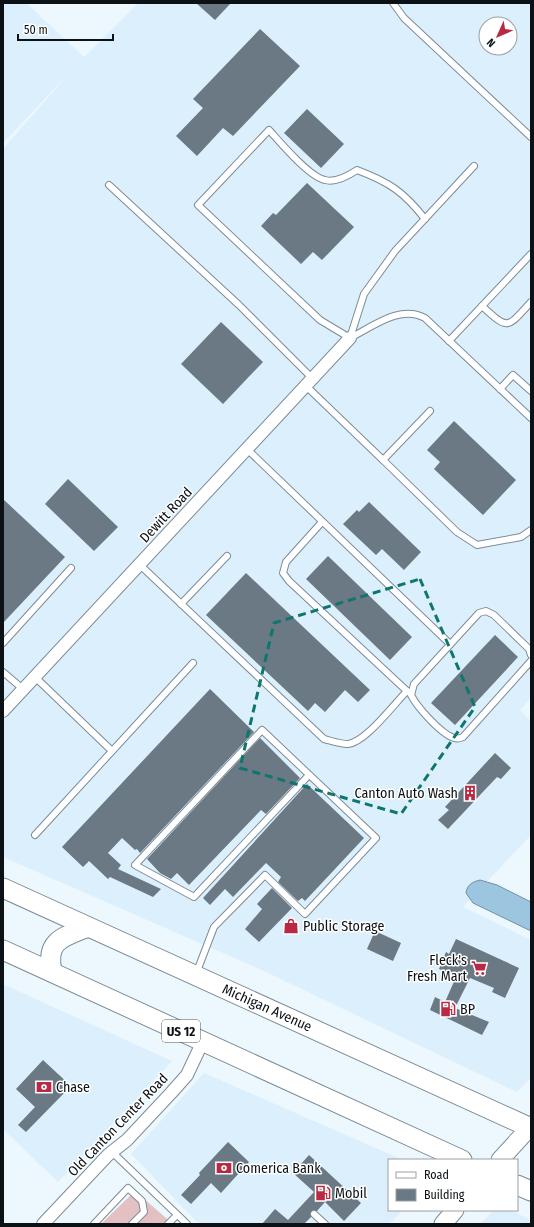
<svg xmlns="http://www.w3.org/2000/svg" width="534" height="1227" viewBox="0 0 534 1227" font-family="'Fira Sans Condensed',sans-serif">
  <rect width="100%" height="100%" fill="#edf7fe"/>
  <g fill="#dceffc" fill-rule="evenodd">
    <path d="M3 3H26L84 57 138 3H531V698L520 710 531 721V835L463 907 531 940V1078L517 1092 264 971 3 857V149L73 69 3 143ZM486 24H510V48H486Z"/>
    <path d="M5 985 172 1061 58 1182 3 1129V987Z"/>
    <path d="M204 1073 403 1160H389V1210H403L389 1224H199L131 1154Z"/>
    <path d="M494 1210H510L531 1220V1224H480Z"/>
  </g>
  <path fill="#e3c1c2" d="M135 1191 173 1224H101Z"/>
  <path fill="#9cc6e0" stroke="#7090a3" d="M480 880 497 885 531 902V931L473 903 466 893C467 885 472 882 480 880Z"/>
  <g fill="#6a7983">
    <path d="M196 3H231L215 20Z"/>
    <path d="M260 29 300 66 233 136 223 128 197 156 176 136 203 108 193 99Z"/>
    <path d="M307 109 344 144 321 168 284 133Z"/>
    <path d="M307 183 354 227 322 260 313 252 301 264 261 226 273 213 276 215Z"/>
    <path d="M221 322 263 362 223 404 181 364Z"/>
    <path d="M454 421 516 480 483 515 434 469 440 462 427 450Z"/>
    <path d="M68 479 118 527 94 551 45 504Z"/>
    <path d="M3 499 65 557 3 623Z"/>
    <path d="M369 502 421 552 404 570 382 549 376 555 343 524 357 510 359 512Z"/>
    <path d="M328 556 412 637 390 660 306 579Z"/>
    <path d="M246 573 370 690 358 702 345 690 325 712 315 703 308 711 206 615Z"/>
    <path d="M495 635 518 657 455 725 431 703Z"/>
    <path d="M210 689 254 732 140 853 137 849 135 850 122 838 108 853 121 865 118 869 161 889 153 897 110 877 108 879 89 861 83 867 62 847Z"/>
    <path d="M260 738 300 778 266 814 261 810 189 885 177 873 171 879 160 873 147 859Z"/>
    <path d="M495 753 511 768 501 779 497 777 448 829 438 820 449 810 445 807Z"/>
    <path d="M307 784 364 838 305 901 302 898 298 901 278 882 281 877 266 863 233 897 225 889 210 905 203 898Z"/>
    <path d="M272 888 292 908 259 942 245 929 262 909 257 904Z"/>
    <path d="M375 931 401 943 393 961 367 949Z"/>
    <path d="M456 939 519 968 505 998 492 992 494 988 470 978 455 1008 489 1022 482 1035 430 1010 435 997 445 1002 456 977 439 969 446 952 449 954Z"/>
    <path d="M43 1060 71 1086 26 1132 18 1125 35 1107 16 1089Z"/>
    <path d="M228 1142 249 1162 221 1193 211 1183 191 1204 181 1195 200 1175 199 1173Z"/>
    <path d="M309 1155 361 1203 344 1221 325 1202 317 1211H311V1217L304 1224H262L275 1209 288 1220 314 1192 293 1173Z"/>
  </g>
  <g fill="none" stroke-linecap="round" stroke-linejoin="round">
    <defs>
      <g id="lane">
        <path d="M393 3 404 18 531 137"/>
        <path d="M109 185 239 305 313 379"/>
        <path d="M482 306C509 331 507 328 531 302"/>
        <path d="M350 338 320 320 198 205 269 130C280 142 309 177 325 180 336 183 348 176 357 170 389 182 404 192 425 219"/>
        <path d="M350 338C372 327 401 304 425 318L531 418"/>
        <path d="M350 338 364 294 395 251 474 166"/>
        <path d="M449 341 531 254"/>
        <path d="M306 386 383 460 430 411"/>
        <path d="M500 389 513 375 531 391"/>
        <path d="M247 449 450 644"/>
        <path d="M383 460 457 532 477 545 521 537 531 530"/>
        <path d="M322 522 286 562 283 573 289 581 408 692"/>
        <path d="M140 565 324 739C332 741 339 744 348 744 366 742 394 704 407 691"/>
        <path d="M181 604 227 556"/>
        <path d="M3 643 71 568"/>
        <path d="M531 655 529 649 494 615 486 611 479 613 414 684 411 695C417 707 441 734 454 738 457 739 461 738 463 737L531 661"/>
        <path d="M3 672 23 689"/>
        <path d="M35 677 112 751"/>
        <path d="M35 835 193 663"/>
        <path d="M196 974 214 927 265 875 305 914 376 838 262 730 135 865 194 897 309 775"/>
        <path d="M112 1152 187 1224"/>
        <path d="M314 1214 325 1224"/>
        <path d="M94 1224 128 1188 142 1201 144 1212 132 1224"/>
        <path d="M168 1224 177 1215"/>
      </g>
      <g id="street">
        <path d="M3 711 350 338"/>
        <path d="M43 1224 108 1155 127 1140 171 1093 187 1075 203 1041"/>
      </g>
      <g id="secondary">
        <path d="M500 1160 531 1126"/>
        <path d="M443 1224 455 1210"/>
      </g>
      <g id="primary">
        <path d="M3 888 531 1128"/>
        <path d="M3 950 462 1160"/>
        <path d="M52 971C45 940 64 937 88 927"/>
        <path d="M517 1185 531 1191"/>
      </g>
    </defs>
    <use href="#lane" stroke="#7d8c97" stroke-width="8"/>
    <use href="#street" stroke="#7d8c97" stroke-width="14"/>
    <use href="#secondary" stroke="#7d8c97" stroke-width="19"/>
    <use href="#primary" stroke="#7d8c97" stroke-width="21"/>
    <use href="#lane" stroke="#fff" stroke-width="6"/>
    <use href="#street" stroke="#fff" stroke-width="12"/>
    <use href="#secondary" stroke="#fff" stroke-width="17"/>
    <use href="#primary" stroke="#fff" stroke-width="19"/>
  </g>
  <path fill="none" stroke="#0f766e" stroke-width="3" stroke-dasharray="8 5" stroke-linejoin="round" d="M420 579 475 707 401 814 240 768 274 623Z"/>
  <defs>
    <symbol id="building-bare" viewBox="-9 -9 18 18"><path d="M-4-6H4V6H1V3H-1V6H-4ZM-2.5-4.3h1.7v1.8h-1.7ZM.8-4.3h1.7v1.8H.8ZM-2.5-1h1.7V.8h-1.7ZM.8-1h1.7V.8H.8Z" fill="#ba2943" stroke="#fff" stroke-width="2.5" paint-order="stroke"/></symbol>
    <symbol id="shop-bare" viewBox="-9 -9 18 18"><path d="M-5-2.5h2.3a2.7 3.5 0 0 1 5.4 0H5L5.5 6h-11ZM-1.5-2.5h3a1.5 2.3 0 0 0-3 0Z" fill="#ba2943" stroke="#fff" stroke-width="2.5" paint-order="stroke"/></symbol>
    <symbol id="supermarket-bare" viewBox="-9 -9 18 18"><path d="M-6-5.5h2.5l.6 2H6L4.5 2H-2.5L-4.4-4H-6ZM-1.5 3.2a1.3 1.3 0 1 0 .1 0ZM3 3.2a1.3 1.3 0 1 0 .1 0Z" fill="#ba2943" stroke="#fff" stroke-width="2.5" paint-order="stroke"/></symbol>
    <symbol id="fuel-bare" viewBox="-9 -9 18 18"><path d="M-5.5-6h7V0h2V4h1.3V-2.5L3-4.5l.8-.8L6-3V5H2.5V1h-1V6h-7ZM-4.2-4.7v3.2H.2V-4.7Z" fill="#ba2943" stroke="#fff" stroke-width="2.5" paint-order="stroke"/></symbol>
    <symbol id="bank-bare" viewBox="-9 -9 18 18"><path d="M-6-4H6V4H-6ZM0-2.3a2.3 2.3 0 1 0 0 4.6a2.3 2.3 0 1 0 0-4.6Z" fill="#ba2943" stroke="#fff" stroke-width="2.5" paint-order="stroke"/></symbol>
  </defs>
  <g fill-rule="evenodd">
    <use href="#building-bare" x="459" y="782" width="22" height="22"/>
    <use href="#shop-bare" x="280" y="915" width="22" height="22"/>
    <use href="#supermarket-bare" x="468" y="957" width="22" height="22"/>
    <use href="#fuel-bare" x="437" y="998" width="22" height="22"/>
    <use href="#bank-bare" x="33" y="1076" width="22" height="22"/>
    <use href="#bank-bare" x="213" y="1157" width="22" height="22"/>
    <use href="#fuel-bare" x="312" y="1182" width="22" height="22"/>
  </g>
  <g text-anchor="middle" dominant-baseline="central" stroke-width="3" stroke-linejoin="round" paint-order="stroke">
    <rect fill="#fff" stroke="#54585b" stroke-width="1" x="162" y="1020" width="38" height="22" rx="3"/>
    <g font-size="13" font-weight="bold" fill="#0b1115">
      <text x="181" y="1031">US 12</text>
    </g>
    <g font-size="14" fill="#0b1115" stroke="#fff">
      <text transform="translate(166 515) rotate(-47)">Dewitt Road</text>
      <text transform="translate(267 1008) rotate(24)">Michigan Avenue</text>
      <text transform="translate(118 1125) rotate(-46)">Old Canton Center Road</text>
    </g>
    <g font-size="14" fill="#0b1115" stroke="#fff" text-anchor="start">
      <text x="458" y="793" text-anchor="end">Canton Auto Wash</text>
      <text x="303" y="926">Public Storage</text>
      <text x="467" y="960" text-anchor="end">Fleck's<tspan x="467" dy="16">Fresh Mart</tspan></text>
      <text x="460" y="1009">BP</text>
      <text x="56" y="1087">Chase</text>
      <text x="236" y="1168">Comerica Bank</text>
      <text x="335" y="1193">Mobil</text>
    </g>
  </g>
  <rect width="534" height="1227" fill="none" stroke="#0b1115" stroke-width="8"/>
  <rect x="388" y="1159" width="130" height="52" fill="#ffffff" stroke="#9da0a1"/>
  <rect x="396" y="1172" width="20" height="6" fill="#ffffff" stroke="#9da0a1"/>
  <text x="424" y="1179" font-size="12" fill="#0b1115">Road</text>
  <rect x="396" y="1189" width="20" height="12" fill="#6a7983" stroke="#9da0a1"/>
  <text x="424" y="1199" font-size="12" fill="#0b1115">Building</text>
  <g transform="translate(498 36) rotate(225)"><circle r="19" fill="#ffffff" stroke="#9da0a1"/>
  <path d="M0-3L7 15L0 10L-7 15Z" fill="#ba2943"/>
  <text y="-6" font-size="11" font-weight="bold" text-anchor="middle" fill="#0b1115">N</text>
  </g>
  <path d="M18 34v6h95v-6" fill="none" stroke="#0b1115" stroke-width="2"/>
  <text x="24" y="34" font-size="12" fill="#0b1115" stroke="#ffffff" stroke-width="3" paint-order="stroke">50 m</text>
</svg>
